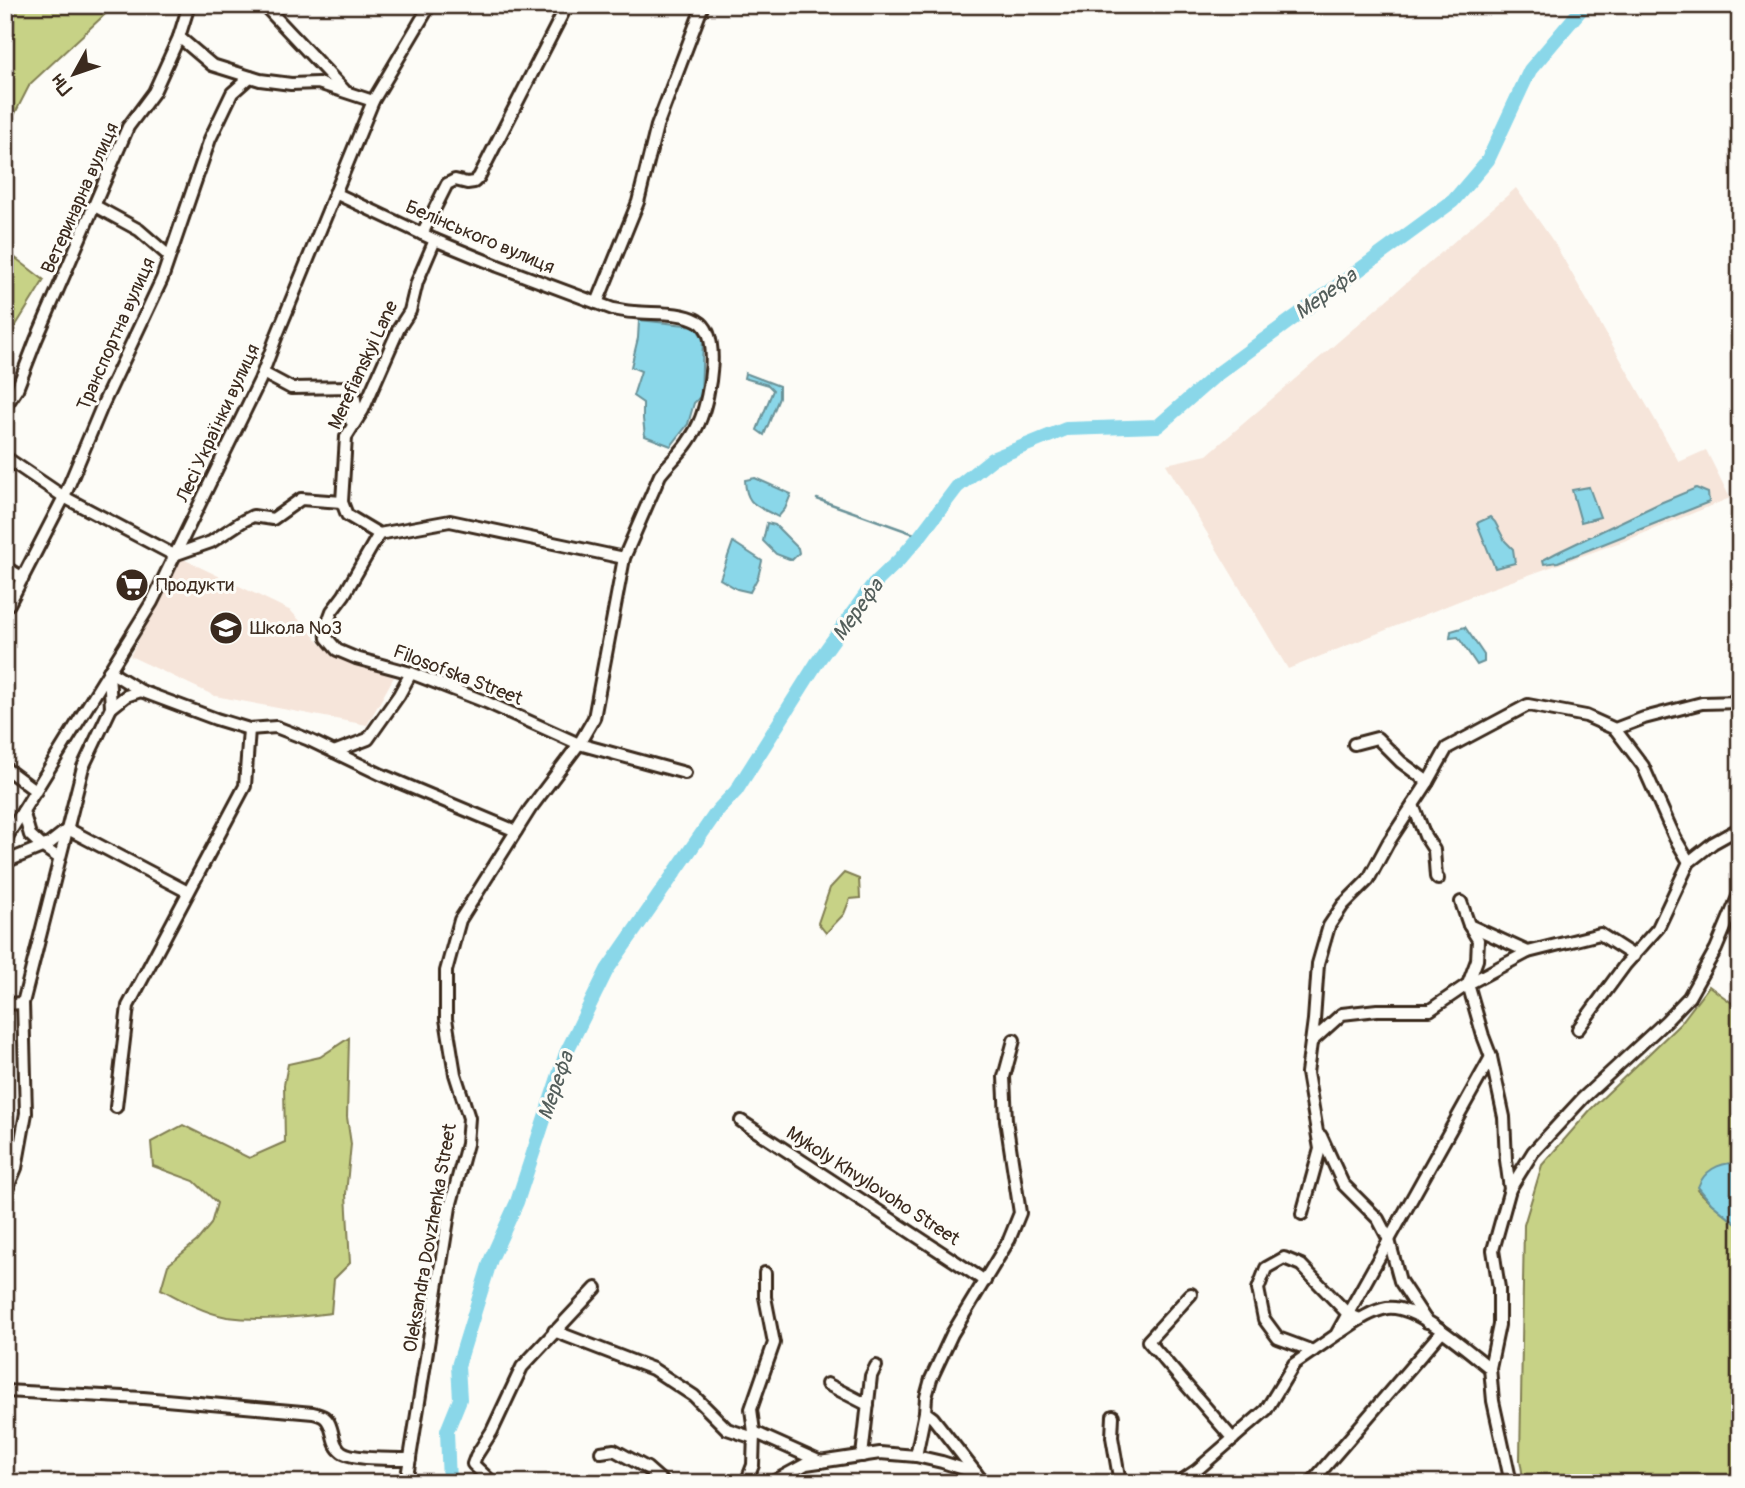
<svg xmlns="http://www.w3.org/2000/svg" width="1745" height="1488" viewBox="0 0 1745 1488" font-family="Pangolin,sans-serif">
  <rect width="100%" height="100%" fill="#fdfcf7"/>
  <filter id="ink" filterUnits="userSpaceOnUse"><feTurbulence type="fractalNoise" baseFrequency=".0143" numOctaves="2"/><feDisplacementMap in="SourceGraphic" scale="14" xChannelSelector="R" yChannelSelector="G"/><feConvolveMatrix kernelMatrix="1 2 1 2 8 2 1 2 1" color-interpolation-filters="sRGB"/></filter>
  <g filter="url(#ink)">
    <g fill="#f6e5da">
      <path d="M1516 188 1555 244 1679 462 1706 450 1730 498 1632 538 1484 591 1288 669 1166 464 1207 455Z"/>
      <path d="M181 558 291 611 322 645 349 660 394 677 367 725 215 696 130 656Z"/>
    </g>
    <g fill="#c7d286" stroke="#817e52" stroke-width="2">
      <path d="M5 5H115L30 84 5 133Z"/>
      <path d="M5 250 44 280 5 343Z"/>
      <path d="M844 873 859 879 860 898 850 899 844 914 826 933 818 923 830 888Z"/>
      <path d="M1709 986 1740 1009V1165L1735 1163 1698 1190 1711 1203 1740 1227V1483H1524L1520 1460 1524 1225 1542 1165 1591 1109 1680 1024Z"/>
      <path d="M349 1038 347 1117 351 1144 346 1194 350 1263 334 1279 331 1313C297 1317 262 1322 227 1317 204 1313 181 1300 161 1289L168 1265 197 1241 211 1224 217 1203 194 1181 153 1166 151 1142 183 1125 249 1158 285 1142 284 1085 288 1064 320 1057Z"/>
    </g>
    <g fill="#8ad7e9" stroke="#6a9298" stroke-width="2">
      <path d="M639 320 695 326 703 338 701 396 694 403 688 424 671 446 645 436 643 419V403L633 396 641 371 631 367 638 338Z"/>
      <path d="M745 373 779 386V398L764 435 757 430 773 390 768 385 744 378Z"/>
      <path d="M755 478 791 494 785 509 778 517C757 505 746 506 745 480Z"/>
      <path d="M1589 487 1600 517 1581 522 1572 490Z"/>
      <path d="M1696 488 1708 493 1709 502 1558 562 1544 564 1543 560 1556 553 1660 503Z"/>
      <path d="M1490 517 1495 522 1505 541 1513 549 1515 563 1495 568 1477 523Z"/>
      <path d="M767 523 775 525 798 548 799 553 792 560 776 554 763 541Z"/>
      <path d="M733 542 762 561 758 577 750 592 737 589 720 579Z"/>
      <path d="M1465 627 1484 655V662L1477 665 1458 637 1450 638 1451 631Z"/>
      <path d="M1735 1163 1740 1165V1227L1711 1203 1698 1187C1704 1171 1718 1163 1735 1163Z"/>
    </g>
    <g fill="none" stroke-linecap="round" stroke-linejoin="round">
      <path stroke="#6a9298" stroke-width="2.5" d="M817 499 920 536"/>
      <path stroke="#8ad7e9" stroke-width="14" d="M449 1483 447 1431 460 1399 458 1366 491 1259 517 1202 566 1053 607 970 718 810 736 791 818 661 871 587 899 560 920 536 957 487 992 459 1066 429 1158 426 1216 375 1453 201 1488 160 1530 70 1585 5"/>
      <defs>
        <g id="minor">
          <path d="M264 5 344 90"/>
          <path d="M179 37 212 65 260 80 291 84 318 83 373 101"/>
          <path d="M335 193 435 240 498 266 613 309C620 310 627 312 634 312 653 314 681 311 698 321 722 334 709 397 701 418 698 426 693 435 688 442 680 454 669 463 660 475L624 558 594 718 579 744 530 809 460 920 446 971V1019L455 1074 469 1118 467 1144 450 1207 406 1483"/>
          <path d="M95 206 139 230 169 256"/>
          <path d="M422 234 447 184 455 180 467 183 474 182 479 177 567 5"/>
          <path d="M597 303 638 202 657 126 703 5"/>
          <path d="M263 373 291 388 353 387 356 406 351 421"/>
          <path d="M5 407 17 389 36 340 128 127 154 92 179 37 189 5"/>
          <path d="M5 457 64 497 174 555 211 542 243 521 253 516 273 519 301 499 342 502"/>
          <path d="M379 534 347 515 342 502 346 437 363 410 399 328 410 311 417 282 435 240"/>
          <path d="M624 558 450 521 379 534 344 595 332 611 326 627 327 638 337 650 356 658 411 673 486 702 579 744 685 773"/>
          <path d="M5 567 23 578"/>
          <path d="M9 604 64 497 103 404 162 279 210 139 232 93 250 77"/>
          <path d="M109 671 141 691 216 719 249 729 276 727 307 739 382 775 516 831"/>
          <path d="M111 708 126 696 141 691"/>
          <path d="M1615 729 1643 766 1675 838 1689 862"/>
          <path d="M1354 744 1377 738 1401 762 1428 782"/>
          <path d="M334 752 368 739 399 695 411 673"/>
          <path d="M5 768 36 791"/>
          <path d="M1413 805 1425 836 1434 850 1436 877 1438 879"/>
          <path d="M23 811 30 835 43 847 59 858"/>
          <path d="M5 840 152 602 260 380 277 335 373 101 430 5"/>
          <path d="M5 862 49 844 68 829 188 892"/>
          <path d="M1461 902 1469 925 1528 952"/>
          <path d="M5 1004 23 1003"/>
          <path d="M1578 1029 1625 965 1658 928 1689 862 1713 843 1740 828"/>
          <path d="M1311 1042 1342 1014 1377 1010H1430L1468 984 1477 960 1478 940 1469 925"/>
          <path d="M116 1107 128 1006 245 786 249 729"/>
          <path d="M741 1121 985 1281"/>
          <path d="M1321 1136 1343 1184 1378 1219 1389 1240 1400 1281 1427 1322"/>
          <path d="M1510 1189 1506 1160 1504 1117 1491 1057 1483 1036 1468 984 1528 952 1600 934 1634 956"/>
          <path d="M5 1194 16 1168 26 1113 23 1003 83 767 111 708 109 671"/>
          <path d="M1302 1214 1320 1149 1307 1073 1314 1020 1318 964 1329 926 1343 905 1368 880 1388 843 1428 782 1447 748 1528 705 1586 716 1615 729 1644 718 1702 703 1740 702"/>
          <path d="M1191 1294 1148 1341 1233 1439"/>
          <path d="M554 1331 653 1369 694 1396 727 1429 754 1438"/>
          <path d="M1339 1333C1353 1324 1370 1311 1387 1308 1416 1304 1467 1350 1490 1368"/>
          <path d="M1313 1351 1278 1338 1264 1319 1258 1289 1266 1268 1284 1258 1301 1265 1348 1314 1360 1319"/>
          <path d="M827 1384 868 1405"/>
          <path d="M5 1391 143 1398 313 1413C317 1414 321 1415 324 1417 335 1425 330 1444 342 1452 354 1460 394 1459 410 1459"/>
          <path d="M925 1412 933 1418 976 1473"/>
          <path d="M1113 1416 1112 1437 1120 1483"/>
          <path d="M754 1432 821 1462"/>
          <path d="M601 1452 614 1450 647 1468 664 1483"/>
          <path d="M862 1456 871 1376 876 1366"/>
          <path d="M916 1456 925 1412 926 1397 931 1379 952 1334 1009 1240 1020 1213 1006 1120 1004 1077 1014 1040"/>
          <path d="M493 1483 473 1464 476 1456 492 1431 522 1367 596 1288"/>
          <path d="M746 1483 753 1465 754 1432 751 1409 774 1343 765 1297V1273"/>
          <path d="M771 1483 806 1464 880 1453 916 1456 942 1462 976 1473 984 1483"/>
          <path d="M1178 1483 1197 1470 1266 1410 1294 1364 1336 1335 1491 1057"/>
          <path d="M1311 1483 1442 1331"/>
          <path d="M1511 1483 1493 1401 1490 1368 1499 1325V1288L1493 1250 1510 1189 1533 1152 1583 1098 1666 1021 1689 997 1716 949 1740 892"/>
        </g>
      </defs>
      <use href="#minor" stroke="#3b2a1e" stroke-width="16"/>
      <use href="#minor" stroke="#fdfcf7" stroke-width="10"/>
    </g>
  </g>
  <defs>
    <symbol id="supermarket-disc" viewBox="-11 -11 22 22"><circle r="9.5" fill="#3b2a1e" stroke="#fdfcf7"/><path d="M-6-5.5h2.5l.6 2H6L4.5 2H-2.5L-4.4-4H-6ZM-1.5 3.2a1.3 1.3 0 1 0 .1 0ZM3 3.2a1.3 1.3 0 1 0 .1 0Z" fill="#fff"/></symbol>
    <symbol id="school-disc" viewBox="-11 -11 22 22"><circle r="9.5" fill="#3b2a1e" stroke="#fdfcf7"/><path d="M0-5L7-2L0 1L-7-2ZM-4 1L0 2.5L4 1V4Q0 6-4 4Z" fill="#fff"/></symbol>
  </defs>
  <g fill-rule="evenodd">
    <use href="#supermarket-disc" x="113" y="566" width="38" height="38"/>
    <use href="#school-disc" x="207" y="609" width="38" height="38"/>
  </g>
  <g text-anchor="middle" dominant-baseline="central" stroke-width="6" stroke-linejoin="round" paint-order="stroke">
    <g font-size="19" fill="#3b2a1e" stroke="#fdfcf7">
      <text transform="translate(80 198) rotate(-66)">Ветеринарна вулиця</text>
      <text transform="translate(480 237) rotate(23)">Белінського вулиця</text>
      <text transform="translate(116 334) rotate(-66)">Транспортна вулиця</text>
      <text transform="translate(363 365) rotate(-65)">Merefianskyi Lane</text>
      <text transform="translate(218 423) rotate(-65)">Лесі Українки вулиця</text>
      <text transform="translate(458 675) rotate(21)">Filosofska Street</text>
      <text transform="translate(873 1186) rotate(33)">Mykoly Khvylovoho Street</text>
      <text transform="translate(430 1238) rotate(-80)">Oleksandra Dovzhenka Street</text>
    </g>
    <g font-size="19" fill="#3b2a1e" stroke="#fdfcf7" text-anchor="start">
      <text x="156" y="585">Продукти</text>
      <text x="250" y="628">Школа №3</text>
    </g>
    <g font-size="21" font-style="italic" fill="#535e5b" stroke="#fdfcf7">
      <text transform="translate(1326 294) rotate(-36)">Мерефа</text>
      <text transform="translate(858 610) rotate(-54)">Мерефа</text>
      <text transform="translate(556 1086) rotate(-71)">Мерефа</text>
    </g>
  </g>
  <rect width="1745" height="1488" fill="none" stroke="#fdfcf7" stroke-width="28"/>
  <rect x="14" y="14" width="1717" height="1460" fill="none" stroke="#3b2a1e" stroke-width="2.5" filter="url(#ink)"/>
  <g transform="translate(74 74) rotate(230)" stroke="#fdfcf7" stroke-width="5" paint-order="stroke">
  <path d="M0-5L12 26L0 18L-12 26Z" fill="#3b2a1e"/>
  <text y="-10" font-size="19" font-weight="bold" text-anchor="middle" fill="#3b2a1e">Пн</text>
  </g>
</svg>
